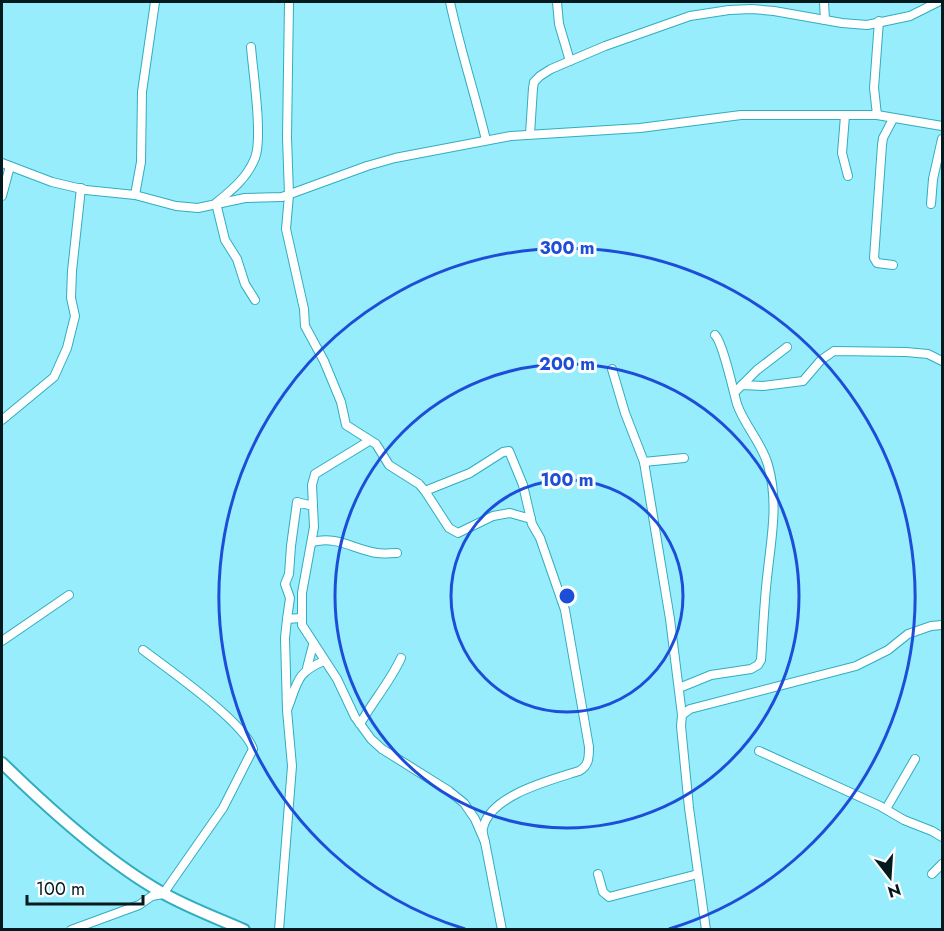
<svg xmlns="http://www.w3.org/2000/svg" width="944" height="931" viewBox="0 0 944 931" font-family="Jost,sans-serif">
  <rect width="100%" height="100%" fill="#97edfc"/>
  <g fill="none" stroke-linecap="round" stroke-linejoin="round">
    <defs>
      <g id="street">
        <path d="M289 2 287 137 289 195 286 229 304 309 305 326 324 361 341 402 346 425 376 444 389 465 419 484 425 491 470 473 503 452 509 451 523 485 532 524 540 538 565 610 589 747C589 757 589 766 579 771 551 780 490 795 483 828 482 832 484 838 485 842"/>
        <path d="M450 2C460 49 475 94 486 140"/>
        <path d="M557 2 559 24 570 61"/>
        <path d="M824 2 825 20"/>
        <path d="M251 47C253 72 263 138 255 158 247 178 232 190 216 203L225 240 237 259 245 284 255 300"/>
        <path d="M877 115 874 88 879 21"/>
        <path d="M845 116 842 153 848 176"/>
        <path d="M893 119 883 138 882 145 874 258 877 263 893 265"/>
        <path d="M530 134 533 88 534 82 540 76 551 69 605 46 690 16 729 10 752 9 774 11 842 23 867 25 910 16 938 2"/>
        <path d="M2 163 52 182 86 190 135 195 176 206 198 208 245 198 282 197 367 166 395 158 511 136 640 128 741 115H877L942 126"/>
        <path d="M135 195 141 162 142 92 155 2"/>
        <path d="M2 196 10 166"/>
        <path d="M931 204 933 179 942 139"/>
        <path d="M612 369 625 413 644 462 670 619 682 715 681 726 689 808 706 930"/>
        <path d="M742 385 757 370 787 347"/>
        <path d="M736 391 742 385 763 386 803 381 821 360 834 351 906 352 928 354 942 361"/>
        <path d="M2 420 54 377 67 348 75 316 71 298 72 271 81 188"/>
        <path d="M369 441 315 474 312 485 314 527 302 593V625L337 679 355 717 371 739 382 749 449 791 464 803 475 819 485 842 502 930"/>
        <path d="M644 462 684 458"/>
        <path d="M425 491 449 528 458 533 493 516 510 513 531 519"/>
        <path d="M313 542C336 535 355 550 377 553 384 554 390 553 397 553"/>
        <path d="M300 618 287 619 285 638 287 710C298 683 295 673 324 661"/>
        <path d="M287 619 290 598 285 584 289 574 291 546 297 502 313 506"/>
        <path d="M2 641 69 595"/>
        <path d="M307 668 313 645"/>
        <path d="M679 688 711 675 751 669 758 665 761 660C763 632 764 605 767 578 771 539 779 503 768 465 762 443 744 425 737 404 733 390 723 343 715 335"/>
        <path d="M682 715 690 709 856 666 888 650 908 634 931 626 942 625"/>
        <path d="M360 724C373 701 390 682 401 658"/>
        <path d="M759 751 880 806 904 820 932 831 942 837"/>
        <path d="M886 809 915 759"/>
        <path d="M598 874 603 892 609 897 698 874"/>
        <path d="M932 874 942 864"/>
        <path d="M71 930 139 905 152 896 163 894 223 808 253 749C244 722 168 669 143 650"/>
        <path d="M279 930 292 766 287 710"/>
      </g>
      <path id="secondary" d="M2 763C48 808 106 861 161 892 187 907 217 918 244 930"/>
    </defs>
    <use href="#street" stroke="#31adbf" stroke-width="10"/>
    <use href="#secondary" stroke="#31adbf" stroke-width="14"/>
    <use href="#street" stroke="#fff" stroke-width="8"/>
    <use href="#secondary" stroke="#fff" stroke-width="10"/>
  </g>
  <g fill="none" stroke="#1d4ed8" stroke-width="3">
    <circle cx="567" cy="596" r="116"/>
    <circle cx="567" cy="596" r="232"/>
    <path d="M465 929A348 348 0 1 1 669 929"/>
  </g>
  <circle cx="567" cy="596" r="9" fill="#1d4ed8" stroke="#fefefe" stroke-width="3"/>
  <g font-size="18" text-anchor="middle" font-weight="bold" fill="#1d4ed8" stroke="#fefefe" stroke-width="6" stroke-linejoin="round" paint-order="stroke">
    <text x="567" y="254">300 m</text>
    <text x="567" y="370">200 m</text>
    <text x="567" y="486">100 m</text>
  </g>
  <rect width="944" height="931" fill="none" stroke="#021a1e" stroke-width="6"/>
  <g transform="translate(890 877) rotate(163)" stroke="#fefefe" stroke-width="4.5" paint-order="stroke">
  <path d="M0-4.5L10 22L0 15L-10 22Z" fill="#021a1e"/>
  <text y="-9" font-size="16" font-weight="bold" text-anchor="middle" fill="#021a1e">N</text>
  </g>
  <path d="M27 895v9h116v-9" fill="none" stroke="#021a1e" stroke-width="3"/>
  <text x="36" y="895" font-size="18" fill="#021a1e" stroke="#fefefe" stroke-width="4.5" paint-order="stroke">100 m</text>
</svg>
